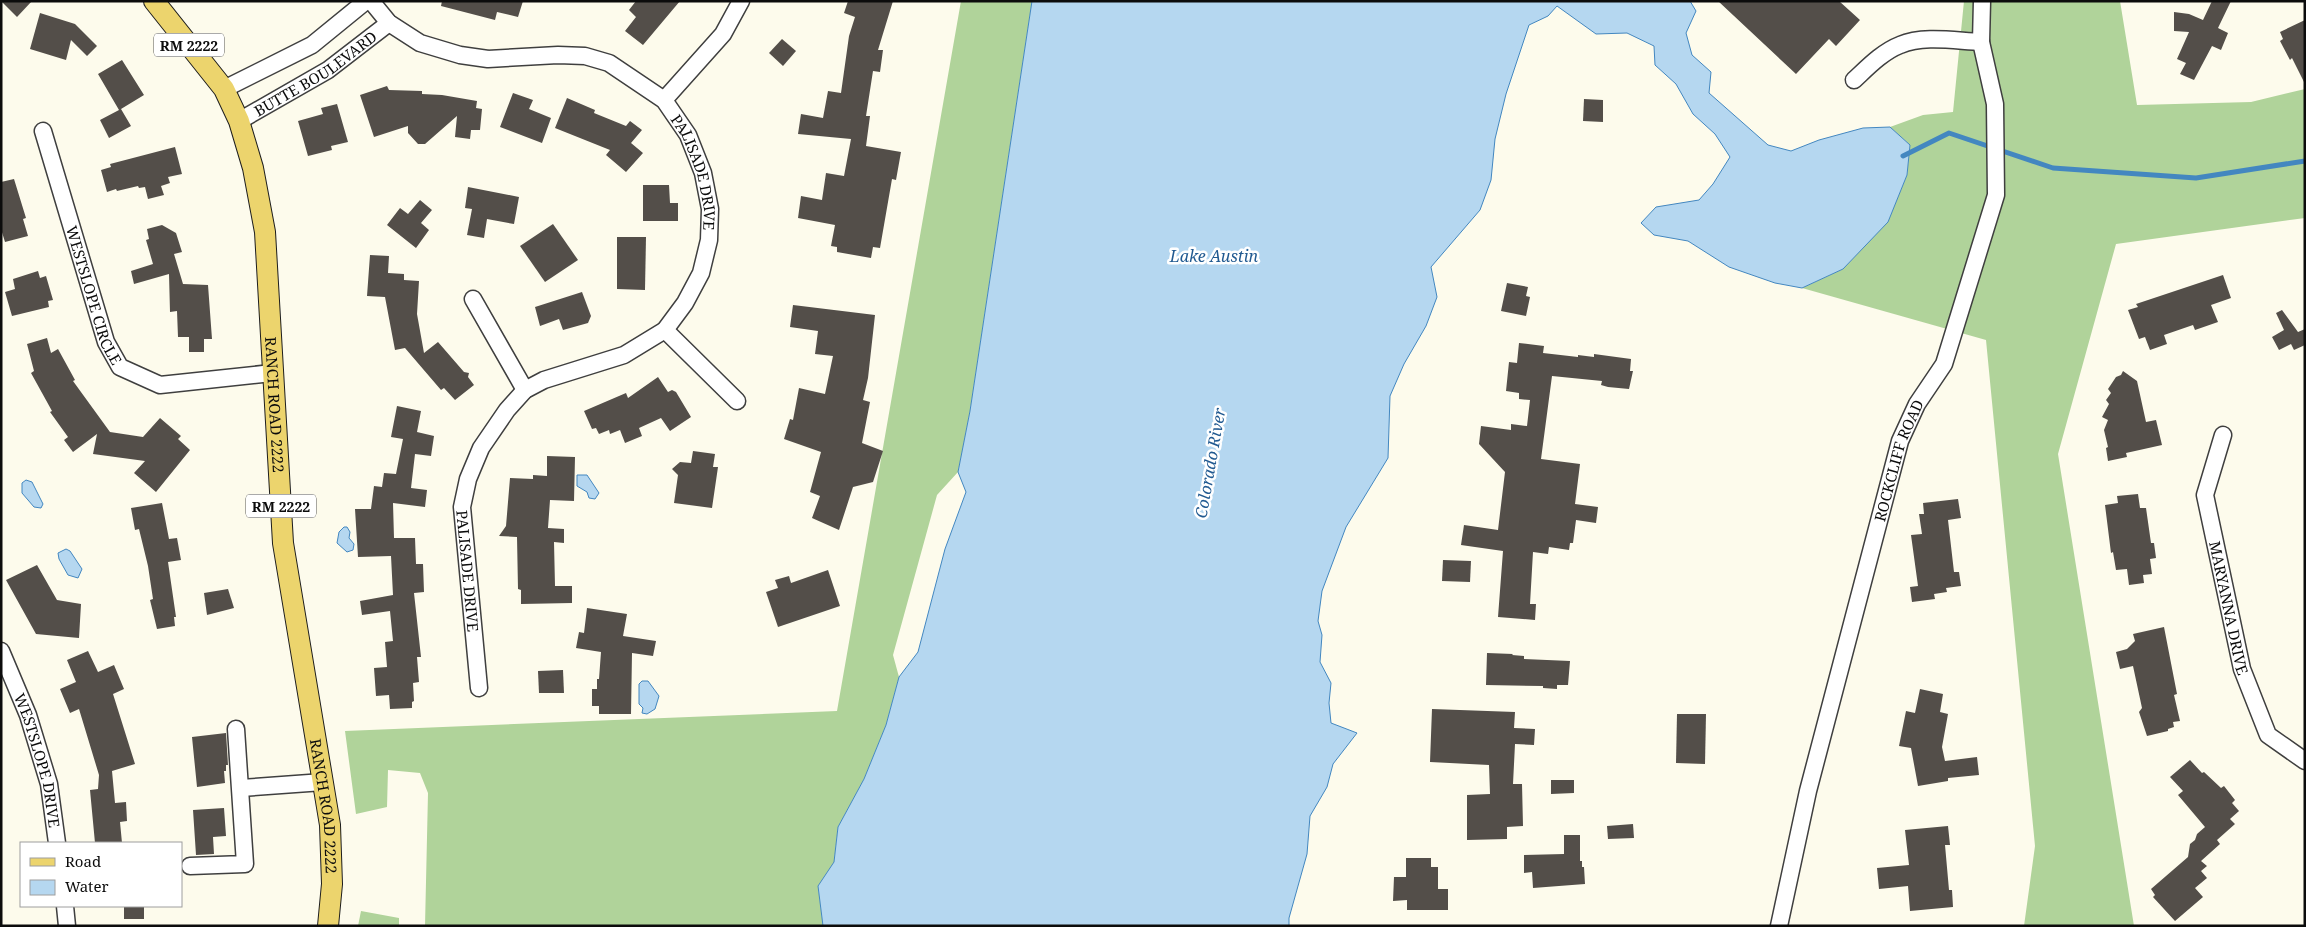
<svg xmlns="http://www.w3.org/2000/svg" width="2306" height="927" viewBox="0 0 2306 927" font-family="'Noto Serif',serif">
  <rect width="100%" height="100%" fill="#fdfbec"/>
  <g fill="#b0d39a">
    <path d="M961 1H1032L970 411 958 472 937 495 893 655 899 677 886 725 864 779 838 827 834 862 818 886 823 926H425L428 793 420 773 388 770 387 807 356 814 345 731 837 711Z"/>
    <path d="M1964 1H2120L2137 105 2251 102 2305 89V218L2116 244 2058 454 2134 926H2024L2035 846 1986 340 1802 288 1843 269 1888 221 1907 175 1910 145 1890 127 1923 115 1953 112Z"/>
    <path d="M361 911 399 918V926H358Z"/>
  </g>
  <g fill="#b5d7f0" stroke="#4387c0">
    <path d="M1032 1H1690L1696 11 1686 33 1692 55 1711 72 1709 93 1768 145 1791 151 1819 140 1863 128 1890 127 1910 145 1907 175 1888 222 1843 269 1802 288 1775 283 1729 267 1688 241 1654 235 1641 223 1656 207 1699 200 1713 184 1730 157 1715 134 1693 114 1676 84 1655 65 1654 46 1627 33 1596 34 1557 6 1548 16 1529 25 1506 94 1495 139 1491 180 1480 210 1431 267 1437 297 1426 326 1404 364 1390 396 1388 458 1346 527 1322 591 1318 621 1322 635 1320 662 1331 683 1329 703 1331 723 1357 733 1333 764 1327 787 1310 816 1307 854 1289 918V926H823L818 886 834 862 838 827 864 779 886 725 899 677 918 652 945 549 966 492 958 472 970 411Z"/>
    <path d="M577 475H587L599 493 595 499 589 498 587 492 577 486Z"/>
    <path d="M26 480 32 482 43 504 41 508 34 507 22 493V483Z"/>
    <path d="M344 527H347L350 532 349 538 354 544 353 550 347 552 337 543 339 532Z"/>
    <path d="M66 549 70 551 82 569 78 578 68 575 59 559 58 553Z"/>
    <path d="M642 681H648L659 696 655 709 647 714 642 713 643 708 639 704V684Z"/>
  </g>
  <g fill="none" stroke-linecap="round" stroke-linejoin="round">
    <path stroke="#4387c0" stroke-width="5" d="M1903 156 1949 133 2053 168 2196 178 2305 161"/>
  </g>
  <g fill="#534e49">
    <path d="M1 1H32L17 17Z"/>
    <path d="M442 1H523L518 17 497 12 495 20 441 6Z"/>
    <path d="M636 1H680L643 45 625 31 636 17 629 10Z"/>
    <path d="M848 1H893L878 50H883L880 72 873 71 866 116H870L866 146 901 152 896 180 892 179 880 248 873 247 871 258 837 252V247L831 246 835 225 798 218 801 196 822 200 826 173 844 176 851 139 798 134 801 114 823 118 828 91 841 93 849 36 855 17 844 13Z"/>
    <path d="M1718 1H1839L1860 20 1836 46 1829 39 1796 74Z"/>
    <path d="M2212 1H2231L2218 28 2228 33 2221 50 2212 46 2194 80 2180 74 2186 63 2177 59 2189 32 2174 31V12L2189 14 2203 20Z"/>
    <path d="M40 13 75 24 97 46 87 56 71 40 66 60 30 49Z"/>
    <path d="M2305 20V84L2292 58 2290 60 2280 41 2283 39 2280 32Z"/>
    <path d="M782 39 796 51 783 66 769 53Z"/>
    <path d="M122 60 144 95 121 109 131 126 109 138 100 120 119 110 98 74Z"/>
    <path d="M387 86 389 90 422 91V94L442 95 477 101 476 108 482 109 480 130H471L470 139 455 137 457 116 425 144H418L408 133V126L374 137 360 95Z"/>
    <path d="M513 93 533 100 529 109 551 118 542 143 500 127Z"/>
    <path d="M567 98 595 110 594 113 626 126 630 121 642 130 631 143 643 153 626 172 606 155 610 150 555 128Z"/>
    <path d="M1584 99 1603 100V122L1583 121Z"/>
    <path d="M337 104 348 142 331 146 332 150 308 156 298 121 323 114 321 108Z"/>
    <path d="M175 147 182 174 168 177 170 183 161 186 164 195 148 199 145 187 139 188 138 186 117 191 116 189 107 192 101 170 111 167 110 164Z"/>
    <path d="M14 179 26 218 23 219 28 236 5 242 1 229V182Z"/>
    <path d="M643 185H669L670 203H678V221H643Z"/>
    <path d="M468 187 519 197 514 224 487 219 484 238 467 235 472 209 465 208Z"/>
    <path d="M420 200 432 210 421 223 429 230 416 248 387 225 400 208 408 214Z"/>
    <path d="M553 224 578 260 545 282 520 246Z"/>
    <path d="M162 225 176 233 182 252 174 254 183 284 208 285 212 339H204V352H189V337H178L177 311 170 312 169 274 134 284 131 271 153 264 146 240 149 239 147 229Z"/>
    <path d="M617 237H646L645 290 617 289Z"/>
    <path d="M370 255 389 256 388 273 404 274V280L419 281 417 314 424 353 438 342 464 372 469 373 468 377 474 385 455 400 444 388 441 390 405 348 395 350 385 297 367 296Z"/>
    <path d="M38 271 40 278 46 276 53 300 48 301 49 307 12 316 5 292 15 289 13 279Z"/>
    <path d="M2223 275 2231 298 2211 305 2218 322 2195 330 2193 325 2164 335 2167 344 2150 350 2145 337 2139 339 2128 310 2138 307 2136 304Z"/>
    <path d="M1507 283 1528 287 1526 296 1530 297 1526 316 1501 311Z"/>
    <path d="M582 292 591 316 588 323 563 330 559 319 540 326 535 307Z"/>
    <path d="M793 305 875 315 868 378 863 400 870 402 862 443 883 451 873 482 853 487 839 530 812 518 820 496 810 492 821 452 784 439 790 419 793 420 799 388 825 394 833 356 815 354 818 331 790 327Z"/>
    <path d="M2282 310 2298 332 2305 329V345L2294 350 2291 344 2279 350 2272 337 2284 330 2276 313Z"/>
    <path d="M47 338 51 353 58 349 75 380 73 381 110 432 143 437 160 418 181 436 178 439 190 450 156 492 134 473 145 461 93 454 97 434 73 452 64 440 68 437 50 412 52 411 31 373 34 371 27 344Z"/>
    <path d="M1519 343 1544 346 1543 353 1578 357V355L1594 357V354L1631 359 1630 371H1633L1629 389 1608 387 1601 385 1602 381 1552 376 1541 459 1580 464 1575 504 1598 507 1596 523 1576 520 1573 543H1570L1569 550 1549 547 1548 554 1533 552 1530 604H1536L1535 620 1498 617 1503 551 1461 545 1464 525 1498 530 1505 472 1479 444 1481 426 1511 430V424L1527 426 1530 400 1519 399V393L1506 391 1509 362 1517 363Z"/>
    <path d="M2123 371 2137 381 2146 422 2156 420 2162 445 2126 453 2127 457 2108 461 2106 448 2108 447 2104 430 2108 420 2102 417 2109 404 2106 400 2111 393 2108 389 2116 377 2121 375Z"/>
    <path d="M658 377 668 392 672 390 676 392 691 417 670 431 661 418 639 428 642 436 625 443 620 430 610 434 609 430 599 434 596 428 592 429 584 411 626 393 628 398Z"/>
    <path d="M397 406 421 411 417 432 434 436 431 456 415 454 411 488 427 490 425 507 393 503 394 538H415L416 564H423L424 592 414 593 421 657H417L419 682 413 683 414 701 412 702V708L390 709 389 695 376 696 374 668 387 667 385 642 393 641 390 611 362 615 360 601 393 595 391 556 358 557 355 509H371L374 486 382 487 384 473 396 474 403 439 391 437Z"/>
    <path d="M693 451 715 454 713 467H718L712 508 674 503 678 475 672 469 680 462 691 463Z"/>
    <path d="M547 456 575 457 574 501 550 500 548 528 564 529V543L554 542 555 586H572V603L521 604V590L518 589 517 537 499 536 506 526 510 478 533 479V475L547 476Z"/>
    <path d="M2138 494 2140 508H2146L2151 543H2154L2156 558 2150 559 2152 574 2143 575 2144 583 2129 585 2127 569 2116 570 2113 552 2111 553 2105 505 2118 503 2117 496Z"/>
    <path d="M1958 499 1961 518 1948 520 1954 572H1959L1961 586 1946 588 1947 592 1934 594 1935 599 1912 602 1910 587 1918 586 1911 535 1922 534 1919 514H1924L1923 503Z"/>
    <path d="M162 503 169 539 177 538 181 560 168 562 176 617H174L175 626 157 629 150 600 153 599 148 566 139 529 135 530 131 508Z"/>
    <path d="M1443 560 1471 561 1470 582 1442 581Z"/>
    <path d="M37 565 57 600 81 604 79 638 36 634 6 580Z"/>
    <path d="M828 570 840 606 778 627 766 592 778 588 775 580 789 576 791 583Z"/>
    <path d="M228 589 234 608 207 615 204 593Z"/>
    <path d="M587 608 627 614 623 636 656 641 653 656 632 653 631 714H599V706H592V689H597V679H599L601 652 576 648 579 632 584 633Z"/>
    <path d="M2164 627 2177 694 2174 695 2180 721 2173 722 2174 727 2168 729V731L2147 736 2139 712 2142 708 2133 666 2120 669 2116 652 2127 649 2135 641 2133 634Z"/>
    <path d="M88 651 98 672 114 665 124 689 113 694 135 764 112 771 115 803 126 802 127 821 120 822 122 843H95L90 790 98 789 99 775 79 709 70 713 60 689 76 682 67 660Z"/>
    <path d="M1487 653 1513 654 1512 655 1524 656V659L1570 661 1568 685H1557V689L1543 688V686L1486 685Z"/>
    <path d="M563 670 564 693H539L538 671Z"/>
    <path d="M1920 689 1943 694 1940 712 1948 714 1942 747 1945 761 1977 757 1979 775 1948 778V781L1918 786 1911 748 1899 746 1906 711 1915 713Z"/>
    <path d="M1432 709 1515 712 1514 728 1535 729 1534 745 1515 744 1513 784H1522L1523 826 1507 827V839L1467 840V795L1490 794 1489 765 1430 762Z"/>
    <path d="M1677 714H1706L1705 764 1676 763Z"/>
    <path d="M226 733 228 765H226V771H224L225 783 197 787 192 737Z"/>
    <path d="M2190 760 2202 773 2204 772 2221 788 2224 786 2235 800 2232 803 2239 811 2230 819 2235 824 2217 840 2220 844 2201 861 2207 866 2201 871 2207 878 2195 888 2203 897 2175 921 2153 897 2155 895 2151 889 2188 857 2190 844 2195 840 2197 834 2205 827 2178 795 2183 791 2170 777Z"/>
    <path d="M1551 780H1574V793L1551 794Z"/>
    <path d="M224 808 226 836 213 837 214 854 196 855 193 810Z"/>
    <path d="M1633 824 1634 838 1608 839 1607 826Z"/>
    <path d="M1948 826 1950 845H1945L1949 890H1952L1953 907 1910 911 1908 886 1879 889 1877 868 1909 865 1905 830Z"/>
    <path d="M1564 835H1580V861H1582V867H1584L1585 884 1533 888 1532 872 1524 873V855L1564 854Z"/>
    <path d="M1406 858H1431V867H1438V889H1448V910H1407V900L1393 901 1394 877H1406Z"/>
    <rect x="124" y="906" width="20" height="13"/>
  </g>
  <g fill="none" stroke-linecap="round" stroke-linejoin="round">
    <defs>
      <g id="minor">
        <path id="s1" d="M371 1 389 23 420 43 460 55 488 59 558 55 585 56 609 63 664 100 688 135 703 173 710 209 709 240 701 273 685 303 665 330 624 355 544 380 525 390 507 410 481 448 468 479 462 507 479 688"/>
        <path d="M1854 80C1867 68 1882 52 1900 45 1924 35 1955 41 1981 42"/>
        <path d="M224 89 312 45 366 1"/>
        <path d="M664 100 723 34 741 1"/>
        <path id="s2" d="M239 121 328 70 389 23"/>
        <path id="s3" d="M43 131 106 342 120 367 160 385 272 373"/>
        <path d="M473 299 525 390"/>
        <path d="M665 330 737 401"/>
        <path id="s4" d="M2223 435 2205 495 2242 669 2268 735 2305 761"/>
        <path id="s5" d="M1 651 28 715 49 784 57 843"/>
        <path d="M241 788 323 782"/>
        <path d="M190 866 245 864 236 729"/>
        <path d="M65 906 67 926"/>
        <path id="s6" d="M1779 926 1808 791 1900 441 1917 404 1944 364 1996 195 1995 104 1981 42 1982 1"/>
      </g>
      <g id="major">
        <path id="s7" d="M154 1 224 89 239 121 253 168 265 232 283 543 330 825 332 884 328 926"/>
      </g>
    </defs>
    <use href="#minor" stroke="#3f3f3f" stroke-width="19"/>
    <use href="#major" stroke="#1d1d1d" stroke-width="22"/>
    <use href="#minor" stroke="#fff" stroke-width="16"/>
    <use href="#major" stroke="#ecd46d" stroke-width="20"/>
  </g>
  <g text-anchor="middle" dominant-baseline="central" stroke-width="5" stroke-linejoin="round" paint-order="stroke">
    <g fill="#fff" stroke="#555" stroke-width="1">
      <rect x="154" y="33.5" width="70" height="23" rx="4"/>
      <rect x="246" y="494.5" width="70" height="23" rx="4"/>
    </g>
    <g font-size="14" font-weight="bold" fill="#0c0c0c">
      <text x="189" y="45">RM 2222</text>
      <text x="281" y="506">RM 2222</text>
    </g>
    <g font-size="15" fill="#0c0c0c" stroke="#fff">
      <text stroke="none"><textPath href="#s2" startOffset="90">BUTTE BOULEVARD</textPath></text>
      <text stroke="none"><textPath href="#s1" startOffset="404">PALISADE DRIVE</textPath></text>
      <text stroke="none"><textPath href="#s3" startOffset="172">WESTSLOPE CIRCLE</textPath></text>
      <text stroke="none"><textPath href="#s7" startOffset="435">RANCH ROAD 2222</textPath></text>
      <text stroke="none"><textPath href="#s6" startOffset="481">ROCKCLIFF ROAD</textPath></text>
      <text stroke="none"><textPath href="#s1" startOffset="929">PALISADE DRIVE</textPath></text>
      <text stroke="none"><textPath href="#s4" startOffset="178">MARYANNA DRIVE</textPath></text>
      <text stroke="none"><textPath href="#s5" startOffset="116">WESTSLOPE DRIVE</textPath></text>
      <text stroke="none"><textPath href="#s7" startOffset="840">RANCH ROAD 2222</textPath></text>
    </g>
    <g font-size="16" font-style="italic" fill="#215a91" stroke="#fff">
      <text x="1214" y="256">Lake Austin</text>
      <text transform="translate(1210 463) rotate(-80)">Colorado River</text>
    </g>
  </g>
  <rect width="2306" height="927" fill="none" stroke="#0c0c0c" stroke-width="5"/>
  <rect x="20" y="842" width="162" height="65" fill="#ffffff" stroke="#9e9e9e"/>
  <rect x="30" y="858" width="25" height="8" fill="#ecd46d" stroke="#9e9e9e"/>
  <text x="65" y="867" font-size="15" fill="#0c0c0c">Road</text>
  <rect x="30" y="880" width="25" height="15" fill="#b5d7f0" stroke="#9e9e9e"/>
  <text x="65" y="892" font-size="15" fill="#0c0c0c">Water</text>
</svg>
